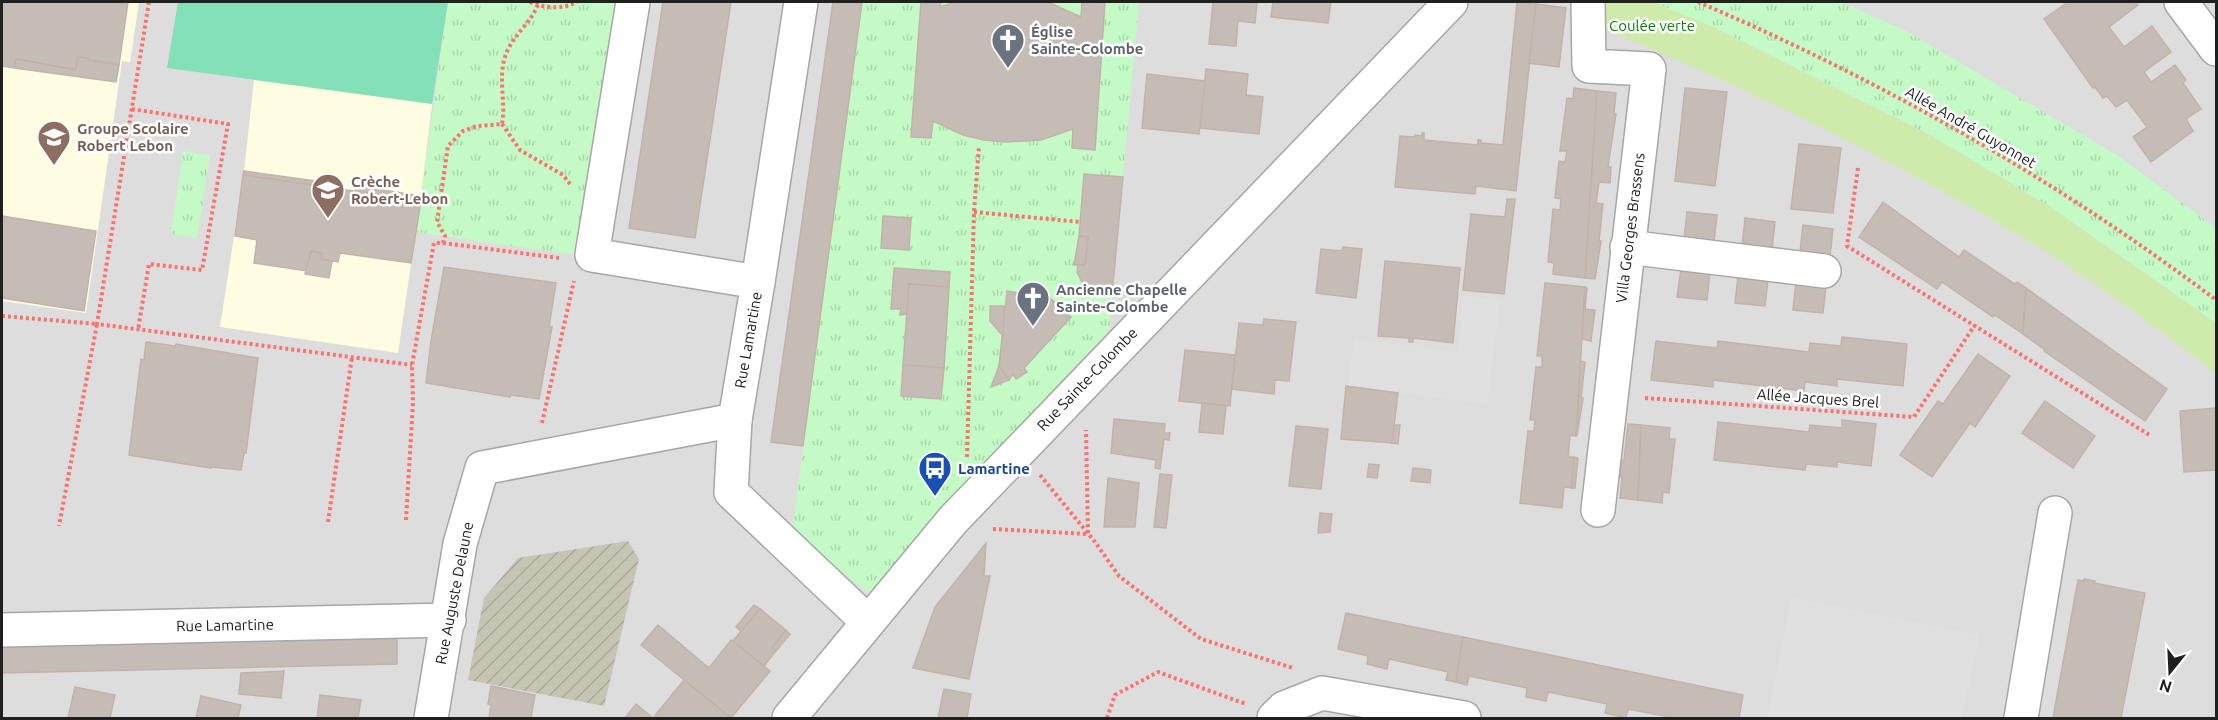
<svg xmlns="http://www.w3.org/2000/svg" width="2218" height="720" viewBox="0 0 2218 720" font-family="Ubuntu,sans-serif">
  <defs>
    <pattern id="construction-furrows" width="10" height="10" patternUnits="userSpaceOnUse" patternTransform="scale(1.5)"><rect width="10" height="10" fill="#c6c4b2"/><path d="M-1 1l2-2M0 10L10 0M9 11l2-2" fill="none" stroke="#aaa899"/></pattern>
    <pattern id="park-tufts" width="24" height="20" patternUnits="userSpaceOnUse" patternTransform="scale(1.5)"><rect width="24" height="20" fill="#c4fac5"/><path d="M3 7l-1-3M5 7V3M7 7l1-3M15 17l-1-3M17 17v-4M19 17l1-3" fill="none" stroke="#a8d6a9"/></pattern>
  </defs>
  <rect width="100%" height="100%" fill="#f1ede7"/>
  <rect fill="#dedddd" x="2" y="2" width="2214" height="716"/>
  <g fill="#fffde1">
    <path d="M2 2H139L130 62 122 61 86 313 2 301Z"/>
    <path d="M254 80 432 104 421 196 398 353 220 327 244 171Z"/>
  </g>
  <path fill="url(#construction-furrows)" d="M628 541 639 559 604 706 468 680 484 598 518 558Z"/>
  <g fill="url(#park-tufts)">
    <path d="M448 2H619L584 256 416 232Z"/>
    <path d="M862 2H1139L1109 330 1007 440 872 596 792 533Z"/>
    <path d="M1653 2H1841L1908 32 2120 157 2216 228V323L2053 209 1932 136 1715 28Z"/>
    <path d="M183 151 210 155 197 238 171 234Z"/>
  </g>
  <path fill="#cfebac" d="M1602 2H1653L1715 28 1932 136 2053 209 2216 323V373C2163 334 2110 292 2054 257 1909 167 1757 92 1600 27Z"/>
  <path fill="#84e0b6" d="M178 2H448L432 104 167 68Z"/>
  <g fill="#e0e0e0">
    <path d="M1464 296 1500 301 1487 404 1348 386 1354 339 1457 352Z"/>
    <path d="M1791 598 1979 635 1962 718H1767Z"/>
  </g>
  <g fill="#c6bcb6" stroke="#c3b2a9" stroke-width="1.5">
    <path d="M2 2H128L119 65 88 60V58L78 57 76 70 16 59 15 68 2 66Z"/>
    <path d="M663 2H731L695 238 629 228Z"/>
    <path d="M833 2H862L803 446 771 442Z"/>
    <path d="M921 2H941L940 7 956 2H1048L1081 17 1082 2H1105L1095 150 1072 148 1073 129 1041 140 1006 142 984 140 963 135 933 121 931 138 911 137Z"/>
    <path d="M1213 2H1257L1255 23 1238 21 1236 46 1209 44Z"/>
    <path d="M1273 2H1331L1328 23 1271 17Z"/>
    <path d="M1517 2H1536L1516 191 1476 186 1475 194 1395 187 1400 136 1415 137V135L1422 136V133H1424V140L1478 145V140H1481V143L1503 145Z"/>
    <path d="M2068 2H2135L2138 5 2109 27 2124 47 2152 26 2171 52 2144 72 2151 82 2175 65 2186 80 2183 83 2201 109 2186 119 2193 131 2151 162 2133 137 2147 127 2127 100 2116 107 2107 96 2103 98 2095 87 2093 88 2044 19Z"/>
    <path d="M1536 4 1566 8 1559 67 1529 63Z"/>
    <path d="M78 57 88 58V60L119 65 116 82 15 68 16 59 76 70Z"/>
    <path d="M1206 69 1248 74 1246 95 1263 97 1259 134 1200 128Z"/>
    <path d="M1147 74 1205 81 1199 134 1142 128Z"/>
    <path d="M1574 88 1597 91 1585 278 1553 274 1554 263 1548 262 1553 209 1560 210 1561 199 1555 198 1559 161 1565 162 1567 151H1560L1567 98 1573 99Z"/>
    <path d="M1685 88 1727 92 1715 186 1675 181Z"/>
    <path d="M1597 91 1616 93 1614 113 1616 114 1608 167H1611L1610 183 1599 182 1596 203 1603 204 1599 241H1601L1595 279 1585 278Z"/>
    <path d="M1799 144 1841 148 1833 213 1791 209Z"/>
    <path d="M244 171 315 181 314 185 243 175Z"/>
    <path d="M1084 174 1123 177 1112 295 1087 292 1077 272 1078 265H1085L1088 237 1079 236Z"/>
    <path d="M243 175 421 201 411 263 340 253 338 262 321 259 322 253 311 251 307 271 254 263 257 240 235 236Z"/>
    <path d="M356 186 421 196V201L355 191Z"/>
    <path d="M1507 199H1515L1504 294 1463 290 1471 214 1505 217Z"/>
    <path d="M1883 202 1959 257 1964 250 2015 284 2017 282 2026 288 2023 334 1995 315 1993 317 1942 282 1937 289 1859 237Z"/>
    <path d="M1687 212 1717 215 1714 242 1684 239Z"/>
    <path d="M2 216 96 231 84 311 2 298Z"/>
    <path d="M883 216 911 218 909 250 881 248Z"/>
    <path d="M1745 218 1775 222 1772 249 1742 246Z"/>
    <path d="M1803 225 1833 229 1830 256 1800 252Z"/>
    <path d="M1079 236 1088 237 1085 265H1074Z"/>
    <path d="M1343 247 1362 249 1356 298 1316 293 1321 249 1342 251Z"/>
    <path d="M311 251 322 253 321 259 332 261 329 278 305 274Z"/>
    <path d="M1385 261 1460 268 1453 343 1413 338V342H1409V338L1378 336Z"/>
    <path d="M444 267 556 283 549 327H552L539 399 511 395 510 397 426 383 431 341Z"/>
    <path d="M894 268 950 272 949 287 909 284 907 314 900 315 901 309H891Z"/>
    <path d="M1681 269 1710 272 1707 300 1677 297Z"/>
    <path d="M1738 276 1768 279 1765 306 1735 303Z"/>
    <path d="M1796 282 1826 286 1823 313 1793 310Z"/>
    <path d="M1545 283 1585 287 1576 436 1570 435 1568 457H1574L1572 488 1564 487 1562 508 1520 503 1528 431H1534L1535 420H1530L1536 367H1542V356H1537Z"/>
    <path d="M909 284 949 287 944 368 903 365Z"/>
    <path d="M1585 287 1587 288 1585 309 1595 310 1591 341 1582 339Z"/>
    <path d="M2026 288 2167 389 2145 421 2044 351 2045 350 2023 334Z"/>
    <path d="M1007 291 1050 298 1071 317 1024 368 1027 372 1016 379 1013 374 1009 380 999 366Z"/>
    <path d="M990 306H1004L1003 336 990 321Z"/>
    <path d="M1264 319 1296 322 1289 381 1275 380 1274 394 1232 389 1239 323 1263 325Z"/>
    <path d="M1842 337 1907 344 1903 386 1837 379V386L1805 382 1804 391 1713 380V387L1651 380 1656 341 1717 348 1718 341 1809 352 1810 343 1841 346Z"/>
    <path d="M146 342 175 346 176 344 258 358 246 453H244L241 470 211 467V468L129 455 141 359 144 360Z"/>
    <path d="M1185 350 1235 355 1230 406 1179 401Z"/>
    <path d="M1978 354 2010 376 1975 427 1970 423 1932 477 1900 455 1938 401 1943 404Z"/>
    <path d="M1580 361 1585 362 1581 398H1583L1577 436Z"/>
    <path d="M903 365 944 368 941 399 901 396Z"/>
    <path d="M999 366 1009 380 991 387Z"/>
    <path d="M1346 386 1398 393 1392 443 1341 439Z"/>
    <path d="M2045 401 2095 436 2073 468 2022 433Z"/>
    <path d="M1202 403 1226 406 1223 434 1199 432Z"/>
    <path d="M2216 408V470L2184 472 2180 411Z"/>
    <path d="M1114 419 1165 424 1164 433H1170L1169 440 1164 439 1160 469 1155 468 1156 460 1111 453Z"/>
    <path d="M1842 420 1876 424 1871 466 1837 462V467L1806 464 1805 470 1714 460 1718 422 1809 432 1810 425 1842 428Z"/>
    <path d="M1628 424 1641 425 1638 500 1620 498 1622 477H1620L1622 460H1624Z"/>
    <path d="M1394 425H1400L1398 444 1392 443Z"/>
    <path d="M1641 425 1670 428 1669 439H1675L1669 493 1663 492 1662 503 1638 500Z"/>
    <path d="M1296 426 1328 429 1321 489 1289 486Z"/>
    <path d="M1574 457 1578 458 1575 488H1572Z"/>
    <path d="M1369 464 1379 465 1377 478 1367 477Z"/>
    <path d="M1413 468 1431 470 1430 483 1411 481Z"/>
    <path d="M1160 474 1172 475 1166 528 1154 527Z"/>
    <path d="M1108 478 1139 483 1135 527H1104Z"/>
    <path d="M1320 513 1332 514 1330 532 1318 533Z"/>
    <path d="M986 543 984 576H990L969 679 913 668 935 607Z"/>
    <path d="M2084 579 2095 581 2094 583 2145 593 2121 718H2053L2078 580 2083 581Z"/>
    <path d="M754 605 760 609 742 632 736 627Z"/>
    <path d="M760 609 786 630 772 648 776 651 764 666 733 641Z"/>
    <path d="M1346 613 1463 637 1456 682 1446 680 1448 672 1389 659 1387 669 1367 664 1368 656 1338 649Z"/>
    <path d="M658 625 709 668 731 640 770 671 731 718 641 645Z"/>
    <path d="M786 630 790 634 776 651 772 648Z"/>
    <path d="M1463 637 1743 695 1739 718H1675L1628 709 1626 718 1605 713 1607 704 1548 692 1546 701 1526 697 1527 688 1469 676 1467 685 1456 682Z"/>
    <path d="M397 638V664L2 673V641Z"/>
    <path d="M284 671 281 698 239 694 241 673Z"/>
    <path d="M684 680 731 718H653Z"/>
    <path d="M491 686 535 695 531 718H489L491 705 488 704Z"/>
    <path d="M75 687 115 695 110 718H68Z"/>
    <path d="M944 689 971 694 967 718H938Z"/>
    <path d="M320 695 361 700 358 718H317Z"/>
    <path d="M201 696 241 705 238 718H196Z"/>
    <path d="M636 704 653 718H654H625Z"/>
  </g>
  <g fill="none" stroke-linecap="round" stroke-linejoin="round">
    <defs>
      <g id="minor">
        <path d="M633 2 592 255 758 282"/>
        <path d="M801 2 758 282 735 420 731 492 868 622"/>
        <path d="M1588 2 1589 66 1649 69 1598 510"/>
        <path d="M2181 2 2216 49"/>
        <path d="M1627 247 1824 271"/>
        <path d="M2 630 449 620"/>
        <path d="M431 718 460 544 482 468 735 420"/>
        <path d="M789 718 953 520 1451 2"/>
        <path d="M1274 718 1284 708 1322 693 1464 718"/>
        <path d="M2021 718 2055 513"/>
      </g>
    </defs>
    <use href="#minor" stroke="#a7a7a7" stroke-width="36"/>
    <g stroke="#fb726d" stroke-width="4" stroke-dasharray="3 3" stroke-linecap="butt">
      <path d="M149 2 97 324 412 365"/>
      <path d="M530 2C544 8 562 10 577 2"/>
      <path d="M1698 2C1879 79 2059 181 2216 300"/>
      <path d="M132 109 228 124 202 270 149 264 138 330"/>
      <path d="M502 124 520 150 563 175 570 184"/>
      <path d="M1858 168 1847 246 2151 436"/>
      <path d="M974 212 1080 222"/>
      <path d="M443 243 559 258"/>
      <path d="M2 316 97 324 59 526"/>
      <path d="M1645 398 1914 417 1975 325"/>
      <path d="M542 423 574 281"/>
      <path d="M967 457 974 212 979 146"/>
      <path d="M1040 475 1095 542 1119 576 1201 639 1293 668"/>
      <path d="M406 520 413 403 412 365 434 243H443L445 236 437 222 448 146 463 131 477 126 502 124C506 103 498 78 505 57 511 37 530 24 538 5"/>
      <path d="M328 522 352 357"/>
      <path d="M993 529 1088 534 1086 430"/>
      <path d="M1107 718 1115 695 1158 672 1246 704"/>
    </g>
    <use href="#minor" stroke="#fff" stroke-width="33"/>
  </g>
  <defs>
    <symbol id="church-pin" viewBox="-11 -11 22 30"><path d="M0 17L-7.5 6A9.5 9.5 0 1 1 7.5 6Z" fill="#6b7280" stroke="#fff"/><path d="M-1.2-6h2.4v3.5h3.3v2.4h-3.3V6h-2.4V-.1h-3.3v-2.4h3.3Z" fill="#fff"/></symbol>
    <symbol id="school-pin" viewBox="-11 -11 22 30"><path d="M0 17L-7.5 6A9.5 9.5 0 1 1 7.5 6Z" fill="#8d6e63" stroke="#fff"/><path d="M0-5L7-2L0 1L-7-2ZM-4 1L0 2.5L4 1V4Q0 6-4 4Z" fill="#fff"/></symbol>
    <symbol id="bus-pin" viewBox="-11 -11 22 30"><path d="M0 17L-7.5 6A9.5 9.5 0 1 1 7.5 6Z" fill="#1a4fb4" stroke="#fff"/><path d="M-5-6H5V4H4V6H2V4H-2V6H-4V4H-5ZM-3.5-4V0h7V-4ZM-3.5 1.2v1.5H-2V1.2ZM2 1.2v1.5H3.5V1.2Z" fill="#fff"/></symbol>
  </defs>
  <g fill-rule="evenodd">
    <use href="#church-pin" x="989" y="21" width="38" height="52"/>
    <use href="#school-pin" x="35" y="118" width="38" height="52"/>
    <use href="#school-pin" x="309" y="171" width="38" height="52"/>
    <use href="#church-pin" x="1014" y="279" width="38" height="52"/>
    <use href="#bus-pin" x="916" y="449" width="38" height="52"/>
  </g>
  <g text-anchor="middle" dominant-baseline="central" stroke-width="5" stroke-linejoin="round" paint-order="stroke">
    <g font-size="15" fill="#0a820c" stroke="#fff">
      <text x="1652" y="25">Coulée verte</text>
    </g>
    <g font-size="15" font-weight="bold" fill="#5b616d" stroke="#fff" text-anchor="start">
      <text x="1031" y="31">Église<tspan x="1031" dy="17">Sainte-Colombe</tspan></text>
      <text x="1056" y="289">Ancienne Chapelle<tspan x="1056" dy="17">Sainte-Colombe</tspan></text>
    </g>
    <g font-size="15" fill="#202020" stroke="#fff">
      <text transform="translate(1971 127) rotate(30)">Allée André Guyonnet</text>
      <text transform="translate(1630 228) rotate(-83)">Villa Georges Brassens</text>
      <text transform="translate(748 340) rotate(-80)">Rue Lamartine</text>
      <text transform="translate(1087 379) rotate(-46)">Rue Sainte-Colombe</text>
      <text transform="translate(1818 398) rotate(4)">Allée Jacques Brel</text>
      <text transform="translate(454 593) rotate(-79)">Rue Auguste Delaune</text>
      <text transform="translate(225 625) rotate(-1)">Rue Lamartine</text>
    </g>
    <g font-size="15" font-weight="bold" fill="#785e54" stroke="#fff" text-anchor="start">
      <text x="77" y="128">Groupe Scolaire<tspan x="77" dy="17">Robert Lebon</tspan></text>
      <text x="351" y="181">Crèche<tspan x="351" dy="17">Robert-Lebon</tspan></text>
    </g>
    <g font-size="15" font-weight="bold" fill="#164399" stroke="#fff" text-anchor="start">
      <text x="958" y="468">Lamartine</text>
    </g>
  </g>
  <rect width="2218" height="720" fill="none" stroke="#202020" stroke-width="6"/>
  <g transform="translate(2170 672) rotate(198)" stroke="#ffffff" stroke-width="4.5" paint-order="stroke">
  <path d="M0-4.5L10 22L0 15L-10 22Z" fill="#202020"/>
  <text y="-9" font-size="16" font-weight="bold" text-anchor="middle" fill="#202020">N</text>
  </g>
</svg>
